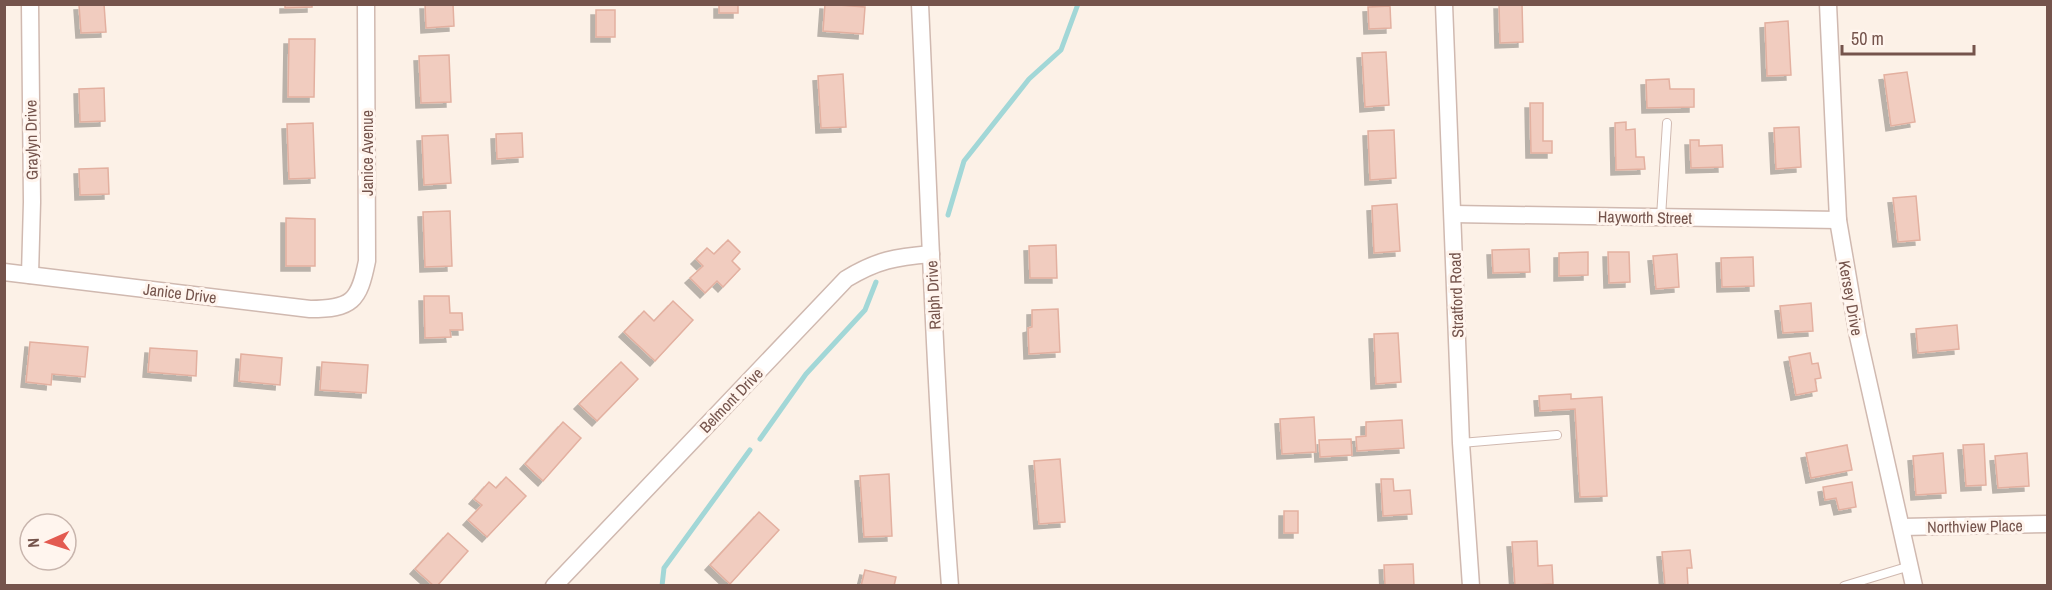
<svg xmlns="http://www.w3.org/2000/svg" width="2052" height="590" viewBox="0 0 2052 590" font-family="'Archivo Narrow',sans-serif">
  <defs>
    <filter id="shadow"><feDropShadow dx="-5" dy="5" stdDeviation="0" flood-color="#0004"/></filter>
  </defs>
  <rect width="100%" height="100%" fill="#fcf1e7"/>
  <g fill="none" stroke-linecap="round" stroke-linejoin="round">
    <g stroke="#a2d7d7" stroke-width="5">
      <path d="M948 215 964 161 1029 79 1061 50 1078 4"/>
      <path d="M760 439 806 374 865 310 876 282"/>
      <path d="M662 586 664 568 750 450"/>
    </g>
  </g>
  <g fill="#f1ccbf" stroke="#e3b0a0" stroke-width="1.5" filter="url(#shadow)">
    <path d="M104 4 106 32 81 33 79 5Z"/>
    <path d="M285 4H312V7L285 8Z"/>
    <path d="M425 4H453L454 26 426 28Z"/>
    <rect x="719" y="4" width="19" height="9"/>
    <path d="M825 4 865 7 863 34 823 31Z"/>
    <path d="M1499 4H1522L1523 42 1500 43Z"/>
    <path d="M1390 6 1391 28 1369 29 1368 7Z"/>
    <rect x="596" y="10" width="19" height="27"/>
    <path d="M1788 21 1791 75 1767 76 1765 23Z"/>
    <path d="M289 39H315L314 97H288Z"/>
    <path d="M1386 52 1389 105 1365 107 1362 53Z"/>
    <path d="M449 55 451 102 421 103 419 56Z"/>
    <path d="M1907 72 1915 122 1891 126 1884 75Z"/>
    <path d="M843 74 846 127 821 128 818 76Z"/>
    <path d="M1669 79 1670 89H1694V107L1647 108 1646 80Z"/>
    <path d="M104 88 105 121 80 122 79 89Z"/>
    <path d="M1530 103H1543V141H1552V153H1531Z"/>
    <path d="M1626 122V130L1635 129 1636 157H1644L1645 169 1616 170 1615 123Z"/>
    <path d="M313 123 315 178 289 179 287 124Z"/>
    <path d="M1799 127 1801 167 1776 169 1774 128Z"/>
    <path d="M1394 130 1396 178 1370 180 1368 131Z"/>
    <path d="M522 133 523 157 497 159 496 134Z"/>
    <path d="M448 135 451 183 424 185 422 136Z"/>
    <path d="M1690 140H1699V146L1722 145 1723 167 1691 168Z"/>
    <path d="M108 168 109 194 80 195 79 169Z"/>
    <path d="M1916 196 1920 240 1898 242 1893 198Z"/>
    <path d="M1397 204 1400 251 1374 253 1372 206Z"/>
    <path d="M450 211 452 266 425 267 423 212Z"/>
    <path d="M286 218 315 219V266H286Z"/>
    <path d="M728 240 740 252 732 261 740 269 723 287 717 281 705 293 690 278 703 266 696 259 707 248 714 254Z"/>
    <path d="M1056 245 1057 278H1030L1029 246Z"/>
    <path d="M1529 249 1530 272 1493 273 1492 250Z"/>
    <path d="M1588 252V275L1559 276V253Z"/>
    <path d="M1608 252H1629L1630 282 1609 283Z"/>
    <path d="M1677 254 1679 287 1656 289 1653 256Z"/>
    <path d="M1753 257 1754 286 1722 287 1721 258Z"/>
    <path d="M424 296H449L450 313H462L463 330H450L451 337 425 338Z"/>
    <path d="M673 301 693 320 655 361 624 332 644 311 654 321Z"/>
    <path d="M1811 303 1813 331 1783 333 1780 306Z"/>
    <path d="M1058 309 1060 352 1029 354 1028 328 1032 327V310Z"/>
    <path d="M1957 325 1959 349 1918 353 1916 329Z"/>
    <path d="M1398 333 1401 382 1376 384 1374 334Z"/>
    <path d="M30 342 88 347 85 377 52 374 51 385 26 382Z"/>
    <path d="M150 348 197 351 196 376 148 372Z"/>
    <path d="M1810 353 1812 364 1818 363 1821 378 1815 379 1817 391 1796 395 1789 357Z"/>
    <path d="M241 354 282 358 280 385 239 381Z"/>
    <path d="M322 362 368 365 366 393 320 390Z"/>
    <path d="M621 362 638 379 597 421 579 404Z"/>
    <path d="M1571 394V399L1602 397 1607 496 1580 497 1575 409 1540 411 1539 396Z"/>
    <path d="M1314 417 1316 452 1282 454 1280 419Z"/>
    <path d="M1402 420 1404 448 1357 451 1356 437 1366 436V422Z"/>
    <path d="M563 422 581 438 543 481 525 464Z"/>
    <path d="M1351 439 1352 455 1320 457 1319 440Z"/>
    <path d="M1984 444 1986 485 1966 486 1963 445Z"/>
    <path d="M1847 445 1852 470 1811 478 1806 453Z"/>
    <path d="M1943 453 1946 493 1916 495 1913 456Z"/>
    <path d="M2027 453 2029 486 1998 488 1995 456Z"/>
    <path d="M1060 459 1065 522 1039 524 1034 461Z"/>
    <path d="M889 474 892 536 864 537 860 476Z"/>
    <path d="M506 477 526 496 487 537 468 520 482 505 474 499 489 482 496 488Z"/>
    <path d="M1381 479H1393L1394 491 1410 490 1412 514 1383 516Z"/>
    <path d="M1852 482 1856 507 1839 510 1836 498 1825 500 1823 487Z"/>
    <rect x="1284" y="511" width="14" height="22"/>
    <path d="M759 512 779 530 730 584 710 565Z"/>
    <path d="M448 533 468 551 437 586H434L415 569Z"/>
    <path d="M1537 541 1538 566 1552 565 1553 584 1515 586 1512 542Z"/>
    <path d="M1690 550 1692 568H1687L1688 586H1665L1662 552Z"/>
    <path d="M1413 564 1414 586H1385L1384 565Z"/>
    <path d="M865 570 896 577 894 586H861Z"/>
  </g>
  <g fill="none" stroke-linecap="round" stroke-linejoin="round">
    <defs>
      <g id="lane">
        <path d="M1661 217 1667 123"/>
        <path d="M1461 443 1557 435"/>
        <path d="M1844 586 1910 566"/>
      </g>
      <g id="street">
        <path d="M920 4C929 198 935 392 950 586"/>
        <path d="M1444 4 1461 443 1471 586"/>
        <path d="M1828 4 1838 220 1858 336 1914 586"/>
        <path d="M1453 214 1838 220"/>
        <path d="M4 272 310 309C352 309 359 301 367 261L366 4"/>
        <path d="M30 275 32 202 30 4"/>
        <path d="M1902 527 2048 524"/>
        <path d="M554 586 846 279C877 260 896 257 931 254"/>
      </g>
    </defs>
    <use href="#lane" stroke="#d0b9b0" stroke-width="10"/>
    <use href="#street" stroke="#d0b9b0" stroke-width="19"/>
    <use href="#lane" stroke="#fff" stroke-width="8"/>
    <use href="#street" stroke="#fff" stroke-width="16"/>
  </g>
  <g text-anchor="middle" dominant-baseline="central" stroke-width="6" stroke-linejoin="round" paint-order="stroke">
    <g font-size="16" fill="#75544c" stroke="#fff5ee">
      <text transform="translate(31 140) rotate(-91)">Graylyn Drive</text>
      <text transform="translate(367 153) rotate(-90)">Janice Avenue</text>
      <text transform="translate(1645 217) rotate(1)">Hayworth Street</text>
      <text transform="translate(180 293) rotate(7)">Janice Drive</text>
      <text transform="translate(933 295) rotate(-93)">Ralph Drive</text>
      <text transform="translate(1456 295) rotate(-92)">Stratford Road</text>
      <text transform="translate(1851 298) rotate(80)">Kersey Drive</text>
      <text transform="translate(731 400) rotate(-46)">Belmont Drive</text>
      <text transform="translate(1975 526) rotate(-1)">Northview Place</text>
    </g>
  </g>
  <rect width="2052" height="590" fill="none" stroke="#75544c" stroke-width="12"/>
  <g transform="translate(48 542) rotate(267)"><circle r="28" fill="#fff5ee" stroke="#c8b5ad" stroke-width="1.5"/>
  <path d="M0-4.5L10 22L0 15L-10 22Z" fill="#e35a50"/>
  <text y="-9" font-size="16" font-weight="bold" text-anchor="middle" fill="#75544c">N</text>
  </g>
  <path d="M1842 45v9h132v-9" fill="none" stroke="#75544c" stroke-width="3"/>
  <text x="1851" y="45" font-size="18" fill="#75544c" stroke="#fff5ee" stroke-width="4.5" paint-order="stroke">50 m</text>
</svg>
